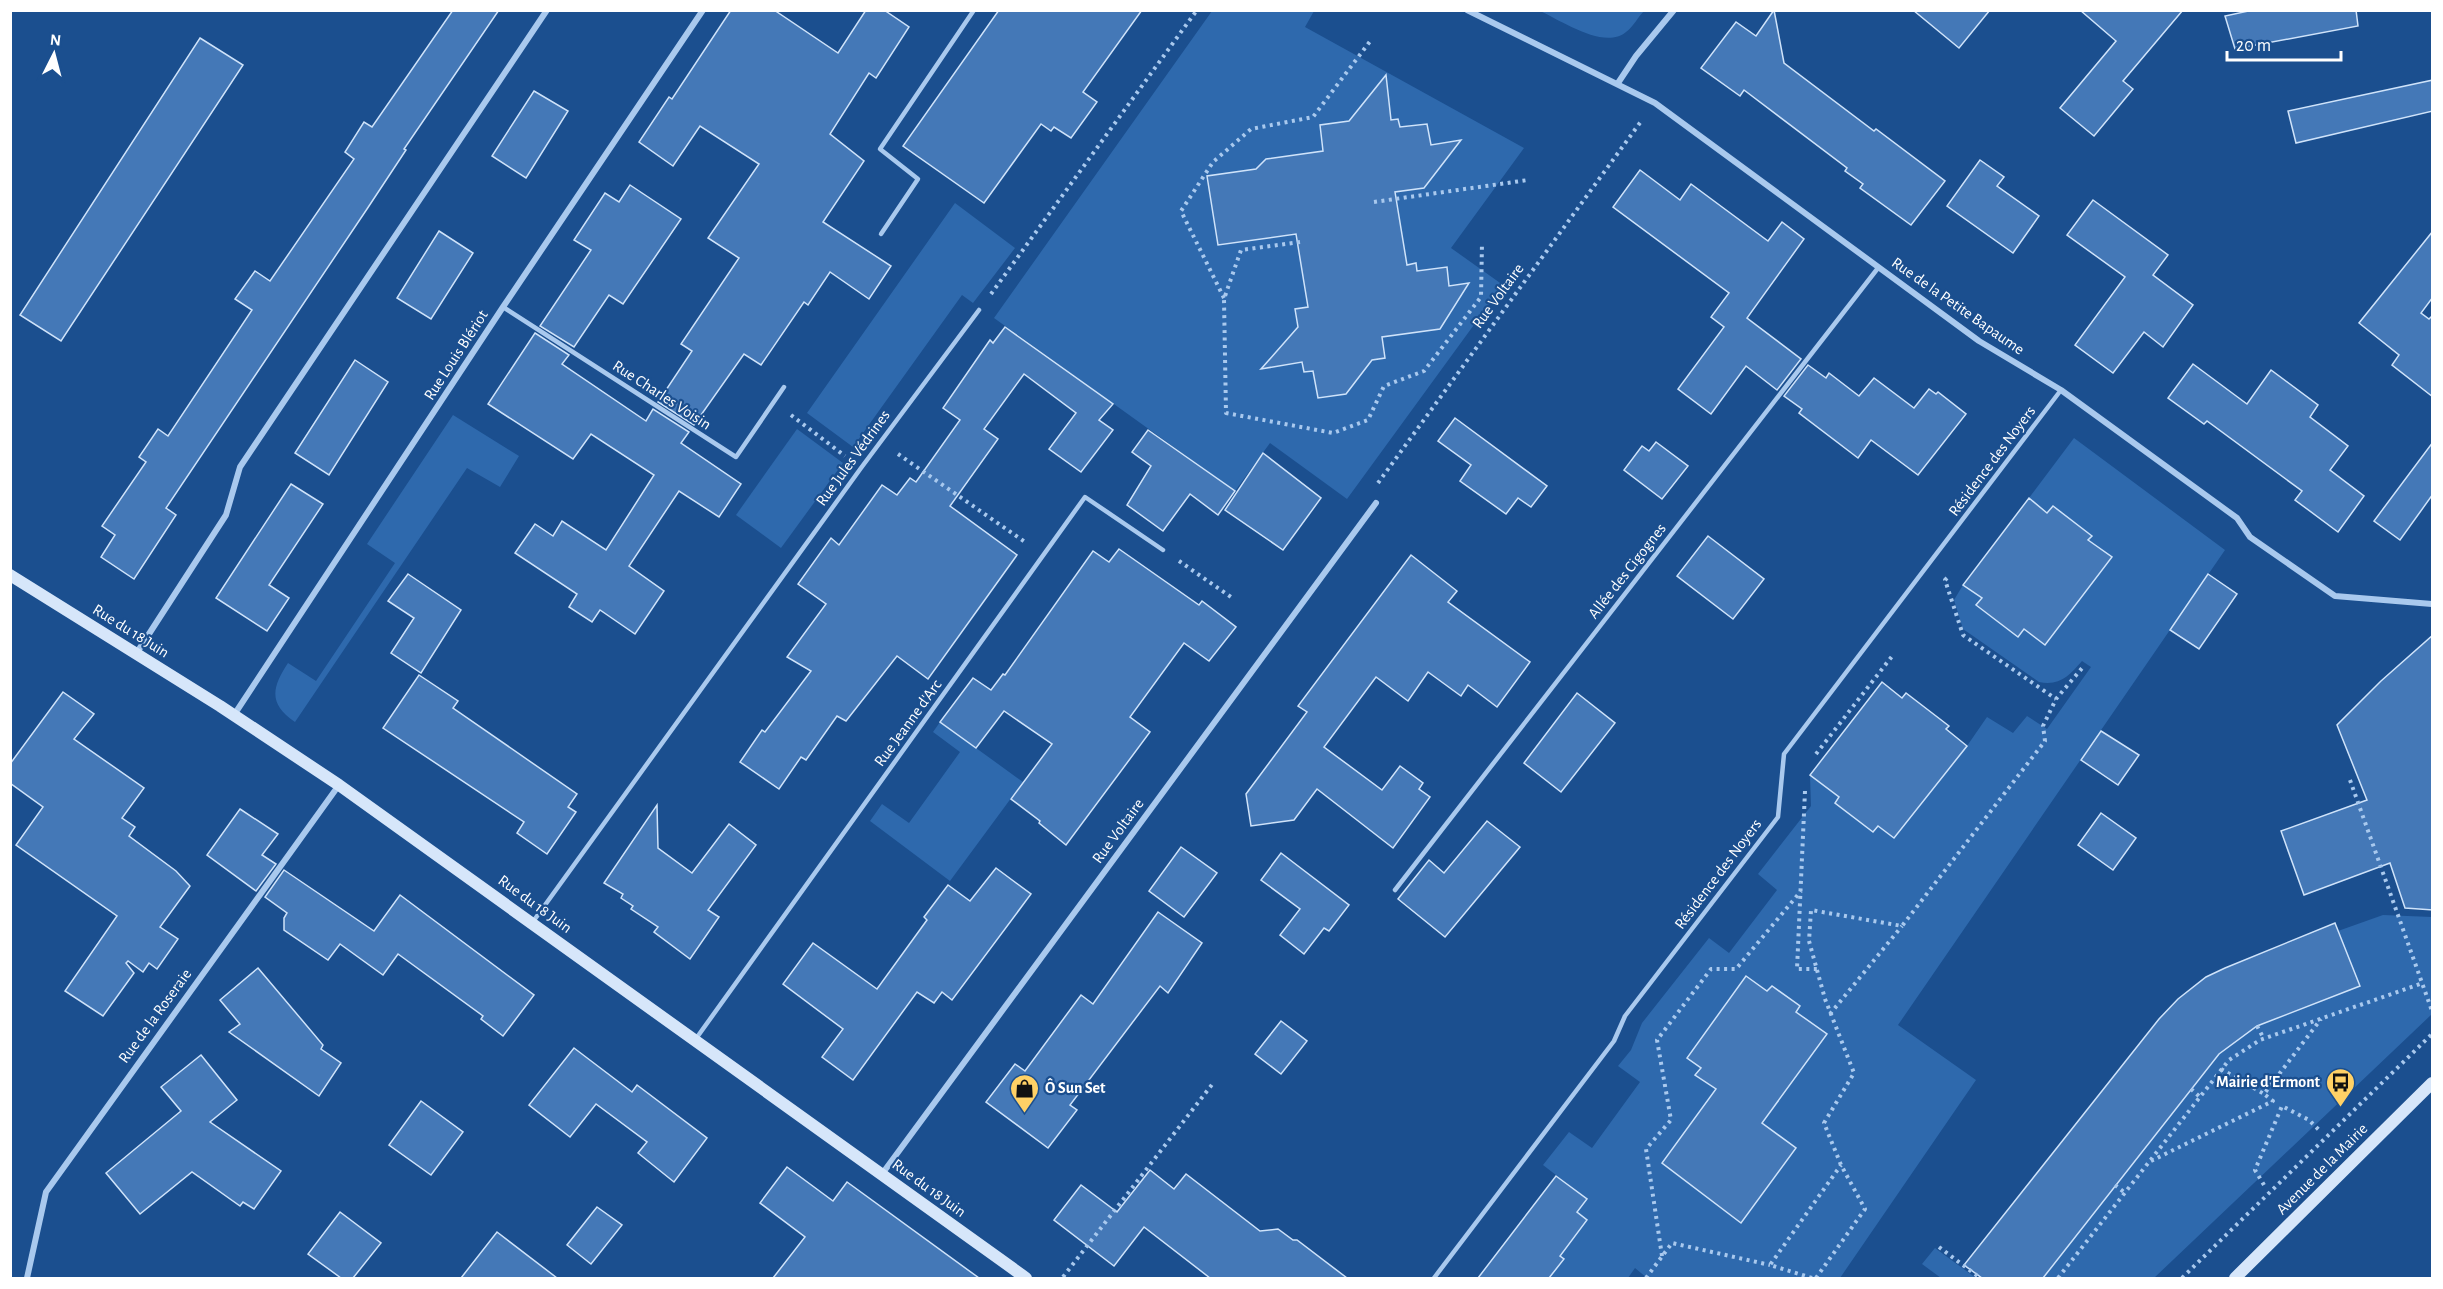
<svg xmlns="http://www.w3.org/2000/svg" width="2443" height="1289" viewBox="0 0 2443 1289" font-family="'Alegreya Sans',sans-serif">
  <rect width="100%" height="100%" fill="#1b4f8f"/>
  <g fill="#2e69ad">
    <path d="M1212 11H1314L1305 27 1524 148 1451 248 1503 285 1347 499 1270 443 1235 491 994 318Z"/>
    <path d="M1540 11H1644C1638 17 1633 27 1626 32 1604 50 1562 21 1540 11Z"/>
    <path d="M955 203 1015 248 973 303 962 295 853 447 807 413Z"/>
    <path d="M453 415 519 456 500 487 467 468 295 722C268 704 272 687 288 663L316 681 395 563 367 544Z"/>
    <path d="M797 429 843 463 781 548 736 515Z"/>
    <path d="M2074 438 2225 550 1898 1025 1976 1080 1840 1278H1647L1635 1268 1628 1278H1549L1564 1259 1560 1256 1587 1220 1577 1212 1587 1199 1543 1165 1569 1132 1592 1148 1640 1082 1618 1066 1631 1050 1642 1023 1709 938 1729 953 1777 890 1758 874 1811 806 1810 775 1839 797 1835 803 1873 832 1878 826 1894 838 1967 746 1987 717 2013 733 2027 716 2047 729 2091 667 2082 661C2069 676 2060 686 2039 682L1963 629 1954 600 1963 585 1982 598 1977 606 2018 637 2024 629 2045 645 2111 558 2088 540 2091 535 2053 506 2047 512 2029 498Z"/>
    <path d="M940 722 1023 782 950 881 870 821 882 804 909 823 960 752 933 732Z"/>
    <path d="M2383 915 2432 917V1014L2154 1278H2043L2219 1054 2257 1026 2359 986 2338 931Z"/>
    <path d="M1935 1248 1976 1278H1941L1922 1264Z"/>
  </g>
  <g fill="#4478b7" stroke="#cfe3fa" stroke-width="1.5">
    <path d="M453 10H499L404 149 406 150 367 209 166 508 176 515 134 579 101 557 115 535 102 526 146 462 139 457 158 429 168 436 252 310 235 299 255 271 270 281 354 159 345 152 364 122 372 127Z"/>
    <path d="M731 10H774L838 53 866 10H884L909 27 876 78 869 73 830 134 864 161 823 222 891 266 869 299 830 272 808 305 804 302 761 365 744 354 694 425 658 402 692 351 681 344 739 258 708 238 759 164 700 126 673 166 639 142 669 97 672 99Z"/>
    <path d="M999 10H1142L1083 92 1097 102 1071 138 1054 127 1051 131 1041 124 984 203 903 146Z"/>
    <path d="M1774 10 1784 63 1874 131 1876 129 1945 181 1911 225 1860 188 1863 184 1845 171 1847 168 1744 90 1740 96 1701 68 1736 22 1756 36Z"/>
    <path d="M1913 10H1990L1959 48Z"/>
    <path d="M2080 10H2183L2123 81 2133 89 2094 136 2060 108 2116 41Z"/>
    <path d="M2253 10H2356L2358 26 2235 49 2225 16Z"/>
    <path d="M200 38 243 65 61 341 20 315Z"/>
    <path d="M1386 75 1391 120 1398 119 1400 127 1427 124 1431 145 1461 140 1424 188 1395 192 1407 265 1416 263 1417 271 1447 267 1449 286 1469 283 1440 329 1382 337 1385 358 1372 360 1346 394 1318 398 1313 371 1304 372 1302 362 1261 369 1298 327 1295 309 1308 307 1296 234 1218 245 1207 176 1256 169 1266 159 1323 151 1320 125 1349 121Z"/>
    <path d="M2433 80V111L2296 143 2288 111Z"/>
    <path d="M534 91 568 111 526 178 492 156Z"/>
    <path d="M1980 160 2004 177 1997 186 2039 216 2013 253 1947 206Z"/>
    <path d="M1640 170 1680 200 1691 184 1768 241 1782 222 1804 239 1747 318 1801 359 1777 390 1746 366 1711 414 1678 389 1724 327 1711 317 1729 293 1613 207Z"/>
    <path d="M630 185 681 219 623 304 609 295 574 347 540 326 591 250 574 240 605 193 619 202Z"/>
    <path d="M2093 200 2168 255 2153 275 2193 305 2163 347 2144 332 2113 373 2075 345 2125 277 2067 235Z"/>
    <path d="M439 231 473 253 431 319 397 298Z"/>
    <path d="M2433 231V297L2421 313 2429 319 2433 315V397L2392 365 2399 355 2359 323Z"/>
    <path d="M1005 327 1113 404 1099 420 1113 430 1081 472 1049 449 1076 413 1024 374 984 429 998 439 950 506 1017 555 928 679 897 656 846 721 837 716 806 760 801 757 779 789 740 762 762 730 765 732 811 671 787 657 826 604 798 584 831 538 839 545 882 485 897 495 910 478 916 482 960 420 943 408 990 340 993 343Z"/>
    <path d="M535 333 569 355 562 364 646 421 653 409 689 432 681 443 741 484 719 517 679 491 629 566 664 591 635 634 600 610 592 622 569 607 577 594 515 553 535 524 553 536 562 521 606 550 654 475 591 434 573 459 488 404Z"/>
    <path d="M355 360 388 382 329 475 295 453Z"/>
    <path d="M2193 364 2247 404 2271 370 2318 405 2310 417 2348 446 2330 470 2364 496 2338 532 2295 500 2302 491 2207 421 2204 424 2168 398Z"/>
    <path d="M1808 365 1826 378 1829 373 1859 396 1874 378 1914 408 1929 389 1936 394 1938 392 1966 414 1918 475 1871 440 1858 458 1799 413 1802 409 1784 396Z"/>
    <path d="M1455 418 1547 486 1531 507 1518 498 1506 514 1460 481 1471 465 1438 441Z"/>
    <path d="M1148 430 1235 491 1218 515 1190 494 1163 531 1127 505 1151 466 1132 452Z"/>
    <path d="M1656 442 1688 466 1662 499 1624 470 1642 446 1649 451Z"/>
    <path d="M2433 442V494L2400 540 2374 521Z"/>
    <path d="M1263 453 1321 498 1283 550 1225 510Z"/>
    <path d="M291 484 323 504 269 585 289 598 267 631 216 598Z"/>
    <path d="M2029 498 2047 513 2053 506 2092 536 2088 540 2112 557 2045 645 2024 629 2018 637 1976 605 1982 598 1963 585Z"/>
    <path d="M1708 536 1764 579 1733 619 1677 576Z"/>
    <path d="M1119 549 1199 605 1202 601 1236 627 1209 661 1184 643 1130 717 1150 732 1066 845 1039 823 1040 821 1011 799 1052 744 1004 711 976 748 940 722 973 678 991 690 1003 674 1005 675 1093 551 1109 562Z"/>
    <path d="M1411 555 1457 591 1448 602 1530 662 1497 707 1468 685 1461 696 1428 672 1408 701 1376 677 1324 747 1382 790 1400 766 1423 783 1419 789 1430 797 1393 848 1317 789 1294 820 1251 826 1246 794 1307 712 1298 706Z"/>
    <path d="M408 574 461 610 421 673 391 653 414 618 388 601Z"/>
    <path d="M2208 574 2237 594 2199 649 2170 630Z"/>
    <path d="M2433 635V910L2405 908 2390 863 2304 895 2281 831 2367 800 2337 725 2381 681Z"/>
    <path d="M419 675 458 701 453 708 577 794 568 807 576 812 547 854 517 833 524 822 383 728Z"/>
    <path d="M1882 682 1902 698 1906 693 1949 726 1946 729 1967 746 1894 838 1878 826 1873 832 1835 803 1839 797 1810 775Z"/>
    <path d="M63 692 94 714 74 739 144 788 122 818 135 827 129 836 176 871 190 886 160 927 178 939 157 969 149 963 143 972 128 961 126 963 134 973 103 1016 65 991 117 916 16 845 43 807 10 783V764Z"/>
    <path d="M1577 693 1615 723 1561 792 1524 763Z"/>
    <path d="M2101 731 2139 755 2118 785 2081 760Z"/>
    <path d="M657 805 658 848 692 873 729 824 756 845 708 910 719 917 690 959 654 932 658 927 631 909 633 906 621 898 623 894 604 883Z"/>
    <path d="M240 809 278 834 262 855 276 864 256 891 207 855Z"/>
    <path d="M2101 813 2136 838 2113 870 2078 845Z"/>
    <path d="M1487 821 1520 847 1445 937 1398 899 1429 860 1444 873Z"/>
    <path d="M1181 847 1217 873 1184 917 1149 891Z"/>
    <path d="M1281 853 1349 905 1329 931 1324 928 1304 954 1280 935 1300 909 1261 880Z"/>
    <path d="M996 868 1031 894 952 1000 942 992 934 1003 917 992 853 1080 822 1057 843 1029 783 984 813 943 877 989 927 920 924 917 948 885 970 901Z"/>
    <path d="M284 870 374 931 400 895 534 995 503 1036 481 1019 483 1016 398 954 383 975 340 944 328 960 284 930V918L287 913 265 897Z"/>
    <path d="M1158 912 1202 943 1168 993 1160 986 1070 1105 1077 1110 1048 1148 986 1102 1015 1064 1025 1071 1081 995 1093 1004Z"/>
    <path d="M2335 923 2360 986 2257 1026 2219 1054 2043 1278H1982L1964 1265 2159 1019 2178 999 2206 977 2225 968Z"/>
    <path d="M258 968 323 1045 321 1049 341 1063 319 1096 229 1032 240 1024 220 1000Z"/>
    <path d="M1746 976 1767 991 1772 986 1800 1006 1796 1012 1827 1034 1762 1123 1796 1148 1741 1223 1662 1163 1716 1089 1695 1075 1701 1068 1687 1058Z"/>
    <path d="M1281 1021 1307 1041 1281 1074 1255 1054Z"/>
    <path d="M574 1048 632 1092 637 1085 707 1138 674 1182 638 1153 647 1142 596 1104 570 1137 529 1105Z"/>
    <path d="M201 1055 237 1100 210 1122 281 1171 254 1209 243 1202 240 1206 192 1172 140 1214 106 1173 181 1111 161 1087Z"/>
    <path d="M421 1101 463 1132 431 1175 389 1145Z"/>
    <path d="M787 1167 833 1201 847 1182 979 1278H773L805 1237 760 1203Z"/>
    <path d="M1150 1170 1174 1189 1186 1174 1260 1231 1278 1229 1293 1240H1297L1347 1278H1210L1144 1227 1114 1266 1054 1220 1081 1185 1117 1212Z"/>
    <path d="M1556 1176 1587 1199 1577 1212 1587 1220 1560 1256 1564 1259 1549 1278H1478Z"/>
    <path d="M597 1207 622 1225 591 1264 567 1245Z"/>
    <path d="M340 1212 381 1243 353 1278H341L308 1254Z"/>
    <path d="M497 1232 557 1278H461Z"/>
  </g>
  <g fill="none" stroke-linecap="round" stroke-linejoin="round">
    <g stroke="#a9c9ee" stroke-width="4" stroke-dasharray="3 4.5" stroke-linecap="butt">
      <path d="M1374 202 1528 180"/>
      <path d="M1300 242 1241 250 1224 299 1226 413 1333 433 1368 420 1384 386 1424 371 1481 297 1482 243"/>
      <path d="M991 294 1197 10"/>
      <path d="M1224 298 1181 211 1213 162 1251 129 1313 117 1371 40"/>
      <path d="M791 415 845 456"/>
      <path d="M898 454 1025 542"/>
      <path d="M1378 483 1642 120"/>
      <path d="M1179 561 1231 597"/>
      <path d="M1947 578 1945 580 1963 635 2056 699"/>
      <path d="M1816 754 1893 655"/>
      <path d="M2350 780 2432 1011"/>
      <path d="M1805 791 1797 969H1817"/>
      <path d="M1830 1014 1902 926"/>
      <path d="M2257 1026 2264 1039"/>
      <path d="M2221 1069 2264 1094 2321 1019"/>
      <path d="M2191 1089 2200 1097"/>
      <path d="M2151 1161 2273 1101 2264 1094"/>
      <path d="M2115 1185 2125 1193"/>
      <path d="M2264 1185 2255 1170 2282 1106 2309 1120 2320 1131"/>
      <path d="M1939 1247 1980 1278"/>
      <path d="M1662 1256 1646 1149 1671 1120 1657 1040 1711 969H1736L1801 891"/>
      <path d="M1063 1277 1214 1082"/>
      <path d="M1646 1278 1672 1243 1770 1265"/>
      <path d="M1812 1278 1770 1265 1841 1165"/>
      <path d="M1816 1278 1865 1209 1841 1165 1824 1123 1854 1073 1825 999 1809 941 1811 910 1902 926 2045 741 2043 726 2056 699 2083 667"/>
      <path d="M2058 1278 2229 1060 2260 1040 2423 983"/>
      <path d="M2182 1278 2432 1034"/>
    </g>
    <g stroke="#a9c9ee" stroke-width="4.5">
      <path d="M881 234 918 179 880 149 974 10"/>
      <path d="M503 307 736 457 784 387"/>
      <path d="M1395 890 1878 268"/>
      <path d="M532 923 861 468 979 310"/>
      <path d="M695 1040 1085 497 1163 550"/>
      <path d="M1434 1278 1614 1041 1625 1016 1778 817 1784 754 2061 390"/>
    </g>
    <g stroke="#a9c9ee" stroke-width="6">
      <path d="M1467 10 1655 103 1979 341 2061 390 2237 518 2250 537 2335 596 2432 604"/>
      <path d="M1618 83 1636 56 1674 10"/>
      <path d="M136 654 226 515 240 467 547 10"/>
      <path d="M234 715 503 307 703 10"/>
      <path d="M882 1174 1376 503"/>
      <path d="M27 1278 46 1192 339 785"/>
    </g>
    <g stroke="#d6e6fa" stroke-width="12">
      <path d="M10 575 220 706 339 785 1026 1278"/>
      <path d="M2235 1278 2432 1083"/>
    </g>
  </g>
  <defs>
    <symbol id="bus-pin" viewBox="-11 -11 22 30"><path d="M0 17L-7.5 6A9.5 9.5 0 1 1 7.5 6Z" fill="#ffd166" stroke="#1b4f8f"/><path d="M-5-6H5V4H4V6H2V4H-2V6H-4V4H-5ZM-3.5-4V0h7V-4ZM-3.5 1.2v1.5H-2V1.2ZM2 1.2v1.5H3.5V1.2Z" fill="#111"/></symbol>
    <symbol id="shop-pin" viewBox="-11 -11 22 30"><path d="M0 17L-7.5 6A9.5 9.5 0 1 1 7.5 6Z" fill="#ffd166" stroke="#1b4f8f"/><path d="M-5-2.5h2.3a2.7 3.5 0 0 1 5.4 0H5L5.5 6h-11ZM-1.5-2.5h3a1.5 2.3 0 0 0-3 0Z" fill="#111"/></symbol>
  </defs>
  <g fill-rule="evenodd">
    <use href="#bus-pin" x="2324" y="1066" width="33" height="45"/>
    <use href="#shop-pin" x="1008" y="1072" width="33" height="45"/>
  </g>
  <g text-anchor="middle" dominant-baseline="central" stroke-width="4.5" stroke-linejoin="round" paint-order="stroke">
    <g font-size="16" fill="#fff" stroke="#1b4f8f">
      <text transform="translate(1498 296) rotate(-54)">Rue Voltaire</text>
      <text transform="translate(1958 306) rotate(35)">Rue de la Petite Bapaume</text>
      <text transform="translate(456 355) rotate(-57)">Rue Louis Blériot</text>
      <text transform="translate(662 395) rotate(33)">Rue Charles Voisin</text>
      <text transform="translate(853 458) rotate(-54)">Rue Jules Védrines</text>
      <text transform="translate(1992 461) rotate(-53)">Résidence des Noyers</text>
      <text transform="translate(1627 571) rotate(-52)">Allée des Cigognes</text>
      <text transform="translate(131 631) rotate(32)">Rue du 18 Juin</text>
      <text transform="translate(908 723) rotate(-54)">Rue Jeanne d'Arc</text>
      <text transform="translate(1118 831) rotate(-54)">Rue Voltaire</text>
      <text transform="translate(1718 874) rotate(-53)">Résidence des Noyers</text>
      <text transform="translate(535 904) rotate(36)">Rue du 18 Juin</text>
      <text transform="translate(155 1016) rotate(-54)">Rue de la Roseraie</text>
      <text transform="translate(2322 1169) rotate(-45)">Avenue de la Mairie</text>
      <text transform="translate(929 1188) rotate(36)">Rue du 18 Juin</text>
    </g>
    <g font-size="16" font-weight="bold" fill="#fff" stroke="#1b4f8f" text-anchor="end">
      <text x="2320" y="1082">Mairie d'Ermont</text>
      <text x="1045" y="1088" text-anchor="start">Ô Sun Set</text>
    </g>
  </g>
  <rect width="2443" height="1289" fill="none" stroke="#ffffff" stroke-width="24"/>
  <g transform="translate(54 54) rotate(6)" stroke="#1b4f8f" stroke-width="4.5" paint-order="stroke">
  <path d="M0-4.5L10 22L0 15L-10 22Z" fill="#ffffff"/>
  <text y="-9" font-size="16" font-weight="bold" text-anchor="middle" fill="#ffffff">N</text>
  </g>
  <path d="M2227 51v9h114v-9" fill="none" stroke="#ffffff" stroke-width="3"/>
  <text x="2236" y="51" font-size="18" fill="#ffffff" stroke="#1b4f8f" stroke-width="4.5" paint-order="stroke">20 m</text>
</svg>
